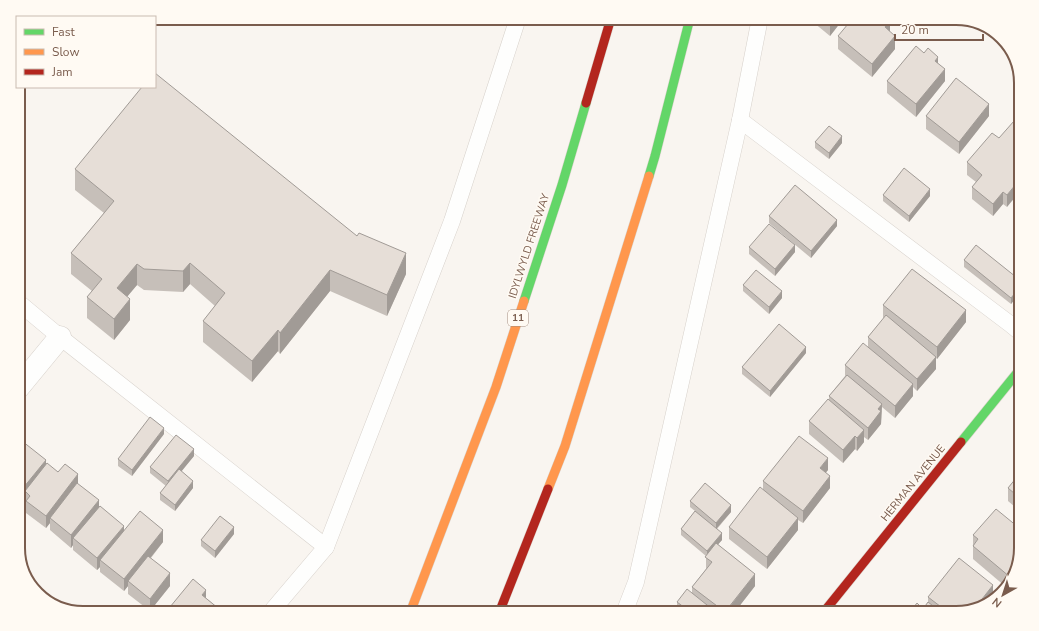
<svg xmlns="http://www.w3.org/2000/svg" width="1039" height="631" viewBox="0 0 1039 631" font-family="'Nunito Sans',sans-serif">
  <rect width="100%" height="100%" fill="#f9f5f0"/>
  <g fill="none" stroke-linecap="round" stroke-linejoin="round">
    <defs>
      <g id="lane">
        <path d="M740 120 1010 324 1021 333"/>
        <path d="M18 302 60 337 326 547 270 613"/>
        <path d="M326 547 452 221 518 18"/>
        <path d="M624 613 636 582 740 120 760 18"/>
      </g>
      <path id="street" d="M18 388 60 337"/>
      <g id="fast">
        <path d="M649 176 655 156 690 18"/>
        <path d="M524 301 562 185 586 103"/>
        <path d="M961 442 1021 368"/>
      </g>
      <g id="slow">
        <path d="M548 489 565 446 649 176"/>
        <path d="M410 613 496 387 524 301"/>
      </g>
      <g id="jam">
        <path d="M586 103 611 18"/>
        <path d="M499 613 548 489"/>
        <path d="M823 613 961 442"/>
      </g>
    </defs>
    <use href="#lane" stroke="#d7d1cb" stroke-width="17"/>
    <use href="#street" stroke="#d7d1cb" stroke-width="23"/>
    <use href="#fast" stroke="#d9d2cb" stroke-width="10"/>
    <use href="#slow" stroke="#d9d2cb" stroke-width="10"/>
    <use href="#jam" stroke="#d9d2cb" stroke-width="10"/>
    <use href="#lane" stroke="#fefefd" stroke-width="16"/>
    <use href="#street" stroke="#fefefd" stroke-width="22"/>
    <use href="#fast" stroke="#63d668" stroke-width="9"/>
    <use href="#slow" stroke="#ff974d" stroke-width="9"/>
    <use href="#jam" stroke="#b3261e" stroke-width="9"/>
  </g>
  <g fill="#c6bfb9">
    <path d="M808 18H844L830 36Z"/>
    <path d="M890 32 895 49 872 77 838 49V36Z"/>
    <path d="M938 63 945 81 916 117 887 93V81Z"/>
    <path d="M926 116H989L959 154 926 129Z"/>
    <path d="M1021 127 1007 207 1003 204 993 216 972 199V187L976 182 967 175V162L999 138Z"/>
    <path d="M815 142 842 143 829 159 815 148Z"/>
    <path d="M75 169 357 236 406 274 387 316 330 291 280 354 278 351 252 382 203 342V321L215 306 190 284 183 292 144 290 137 285 127 296 130 320 114 340 87 318V297L92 291 71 274V253L104 213 75 190Z"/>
    <path d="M883 195 930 196 909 222 883 201Z"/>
    <path d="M1021 195V222L1014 216V203Z"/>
    <path d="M769 216 837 226 811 258 769 223Z"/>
    <path d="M749 247 795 252 775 276 749 254Z"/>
    <path d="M964 260 1021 281V292L1011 304 964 267Z"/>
    <path d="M743 285 782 298 769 314 743 291Z"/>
    <path d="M883 305 966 322 937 359 936 358V369L917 391 913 387V396L895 418 882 407 881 424 868 440 864 437V442L857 451 855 449 843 463 809 434V421L829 400V396L845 376V365L868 347V337L884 318H883Z"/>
    <path d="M806 353 770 397 742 374V367Z"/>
    <path d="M164 434 132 476 118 466V459Z"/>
    <path d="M18 445 46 465 78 484 99 507 124 530 163 542 151 558 170 586 150 611 128 594V586L124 591 100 572V567L97 570 73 550V545L71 548 50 530V523L46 528 26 513V505L25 504V498L19 505 18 504Z"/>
    <path d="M194 456 181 471 193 488 175 511 160 500V493L166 486 150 473V467Z"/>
    <path d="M828 470 826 472 830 488 803 523 798 520V530L767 569 729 539V527L763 489V481Z"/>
    <path d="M1021 472V512L1008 501V488Z"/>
    <path d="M690 501 731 512 717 529 722 540 718 544 755 586 734 613H677V602L692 593V587L706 569V556L681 535V529L695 511 690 507Z"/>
    <path d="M1018 527 1012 581 1006 587 973 559V535Z"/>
    <path d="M234 534 215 558 201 546V540Z"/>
    <path d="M928 597 993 598 988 604 956 613H909L923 609 928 602Z"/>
    <path d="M206 598 224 613H170V607Z"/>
  </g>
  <g fill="#a19b96">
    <path d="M834 18H844L830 36V23Z"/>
    <path d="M890 21V33L885 27Z"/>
    <path d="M895 36V49L872 77V64Z"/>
    <path d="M938 57V69L935 61Z"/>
    <path d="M945 69V81L916 117V104Z"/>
    <path d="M989 104V116L959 154V142Z"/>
    <path d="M842 136V143L829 159V153Z"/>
    <path d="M1021 178V190L1007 207V195Z"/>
    <path d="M930 189V196L909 222V216Z"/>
    <path d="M1003 192V204L993 216V204Z"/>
    <path d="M837 220V226L811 258V251Z"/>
    <path d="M795 245V252L775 276V269Z"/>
    <path d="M406 253V274L387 316V295Z"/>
    <path d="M190 263V284L183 292V271Z"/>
    <path d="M137 264V285L117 309V288Z"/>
    <path d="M330 270V291L280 354V333Z"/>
    <path d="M1021 286V292L1011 304V298Z"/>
    <path d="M782 291V298L769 314V307Z"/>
    <path d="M130 299V320L114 340V319Z"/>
    <path d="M966 310V322L937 359V347Z"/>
    <path d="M278 330V351L252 382V361Z"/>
    <path d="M806 347V353L770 397V391Z"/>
    <path d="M936 357V369L917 391V379Z"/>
    <path d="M913 384V396L895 418V406Z"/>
    <path d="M882 404 881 424 868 440V428L878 409Z"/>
    <path d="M164 428V434L132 476V470Z"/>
    <path d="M864 430V442L857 451V438Z"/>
    <path d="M855 436V449L843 463V450Z"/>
    <path d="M194 449V456L168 488V481Z"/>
    <path d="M828 458V470L820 480V468Z"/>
    <path d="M46 460V473L25 491V498L19 505V493Z"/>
    <path d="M78 474V486L50 518V523L46 528V516Z"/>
    <path d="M830 476V488L803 523V511Z"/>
    <path d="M193 481V488L175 511V505Z"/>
    <path d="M99 500V512L73 538V545L71 548V535Z"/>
    <path d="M731 505V512L716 529V523Z"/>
    <path d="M798 518V530L767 569V557Z"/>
    <path d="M124 526V538L100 560V567L97 570V558Z"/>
    <path d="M234 527V534L215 558V551Z"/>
    <path d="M163 530V542L130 583 128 581V586L124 591V579Z"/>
    <path d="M722 533V540L707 557V551Z"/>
    <path d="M1015 571 1012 581 1010 583V577Z"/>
    <path d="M170 573V586L150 611V599Z"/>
    <path d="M755 574V586L734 613H725Z"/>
    <path d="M993 585V598L988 604 975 608Z"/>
    <path d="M206 590V603L202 595Z"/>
  </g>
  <g fill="#e6ded7" stroke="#a19b96">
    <path d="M823 18H834L830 23Z"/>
    <path d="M853 18H886L890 21 885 27 895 36 872 64 838 36Z"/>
    <path d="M916 46 924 53 928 48 938 57 935 61 945 69 916 104 887 81Z"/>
    <path d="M155 73 357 236 359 233 406 253 387 295 330 270 280 333 278 330 252 361 203 321 225 293 190 263 183 271 144 269 137 264 117 288 130 299 114 319 87 297 102 279 71 253 114 201 75 169 142 87H155Z"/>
    <path d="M956 78 989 104 959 142 926 116Z"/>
    <path d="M1014 121 1021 127V178L1007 195 1003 192 993 204 972 187 982 175 967 162 992 133 999 138Z"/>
    <path d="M829 126 842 136 829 153 815 142Z"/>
    <path d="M904 168 930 189 909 216 883 195Z"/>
    <path d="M795 185 837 220 811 251 769 216Z"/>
    <path d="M1021 195V209L1014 203Z"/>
    <path d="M769 224 795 245 775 269 749 247Z"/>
    <path d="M976 245 1021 281V286L1011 298 964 260Z"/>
    <path d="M912 269 966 310 937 347 883 305Z"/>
    <path d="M756 270 782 291 769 307 743 285Z"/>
    <path d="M886 315 936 357 917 379 868 337Z"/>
    <path d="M779 324 806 347 770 391 742 367Z"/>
    <path d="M863 343 913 384 895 406 845 365Z"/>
    <path d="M847 375 882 404 878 409 881 411 868 428 829 396Z"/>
    <path d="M828 399 864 430 857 438 855 436 843 450 809 421Z"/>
    <path d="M150 417 164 428 132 470 118 459Z"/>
    <path d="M176 435 194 449 168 481 150 467Z"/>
    <path d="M799 436 828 458 820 468 830 476 803 511 763 481Z"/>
    <path d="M22 441 46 460 19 493 18 492V445Z"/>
    <path d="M47 463 58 472 65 464 78 474 46 516 26 501 30 496 25 491Z"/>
    <path d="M179 469 193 481 175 505 160 493Z"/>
    <path d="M1021 472V499L1008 488Z"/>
    <path d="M77 483 99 500 71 535 50 518Z"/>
    <path d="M705 483 731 505 716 523 690 501Z"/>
    <path d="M760 487 798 518 767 557 729 527Z"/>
    <path d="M100 506 124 526 97 558 73 538Z"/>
    <path d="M996 509 1018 527 1021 523V548L1015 571 1010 577 973 546 978 539 973 535Z"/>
    <path d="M140 511 163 530 124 579 100 560Z"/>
    <path d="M695 511 722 533 707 551 681 529Z"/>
    <path d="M220 516 234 527 215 551 201 540Z"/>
    <path d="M716 543 755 574 725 612 692 587 712 562 705 557Z"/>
    <path d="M148 556 170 573 150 599 128 581Z"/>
    <path d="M959 558 993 585 975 608 956 613H949L928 597Z"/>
    <path d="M193 579 206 590 202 595 224 613H177L170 607Z"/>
    <path d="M687 589 717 613H681L685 608 677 602Z"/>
    <path d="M928 602 942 613H909L917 603 923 609Z"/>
  </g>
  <g text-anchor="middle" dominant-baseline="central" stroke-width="3" stroke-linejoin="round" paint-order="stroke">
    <rect fill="#fffaf3" stroke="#a28b7f" stroke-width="1" x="508" y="310" width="20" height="16" rx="3"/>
    <g font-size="10" font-weight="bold" fill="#7a5c4d">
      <text x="518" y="318">11</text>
    </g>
    <g font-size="11" fill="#7a5c4d" stroke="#fffaf3">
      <text transform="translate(529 246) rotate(-72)">IDYLWYLD FREEWAY</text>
      <text transform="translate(913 483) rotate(-51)">HERMAN AVENUE</text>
    </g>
  </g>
  <path d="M0 0H1039V631H0ZM83 25H956A58 58 0 0 1 1014 83V548A58 58 0 0 1 956 606H83A58 58 0 0 1 25 548V83A58 58 0 0 1 83 25Z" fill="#fffaf3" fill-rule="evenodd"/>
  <path fill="none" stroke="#7a5c4d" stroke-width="2" d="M83 25H956A58 58 0 0 1 1014 83V548A58 58 0 0 1 956 606H83A58 58 0 0 1 25 548V83A58 58 0 0 1 83 25Z"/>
  <rect x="16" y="16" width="140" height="72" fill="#fffaf3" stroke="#cabbb1"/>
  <rect x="24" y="29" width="20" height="6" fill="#63d668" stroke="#cabbb1"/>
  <text x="52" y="36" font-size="12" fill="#7a5c4d">Fast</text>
  <rect x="24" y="49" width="20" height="6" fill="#ff974d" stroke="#cabbb1"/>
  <text x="52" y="56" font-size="12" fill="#7a5c4d">Slow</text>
  <rect x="24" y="69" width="20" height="6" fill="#b3261e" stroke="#cabbb1"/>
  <text x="52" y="76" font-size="12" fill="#7a5c4d">Jam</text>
  <g transform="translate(1003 595) rotate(219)" stroke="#fffaf3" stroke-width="3" paint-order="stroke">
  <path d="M0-3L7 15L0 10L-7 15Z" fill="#7a5c4d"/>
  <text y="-6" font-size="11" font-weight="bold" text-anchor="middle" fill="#7a5c4d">N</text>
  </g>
  <path d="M895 34v6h88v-6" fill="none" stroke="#7a5c4d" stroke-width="2"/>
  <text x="901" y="34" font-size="12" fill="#7a5c4d" stroke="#fffaf3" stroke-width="3" paint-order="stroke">20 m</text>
</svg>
